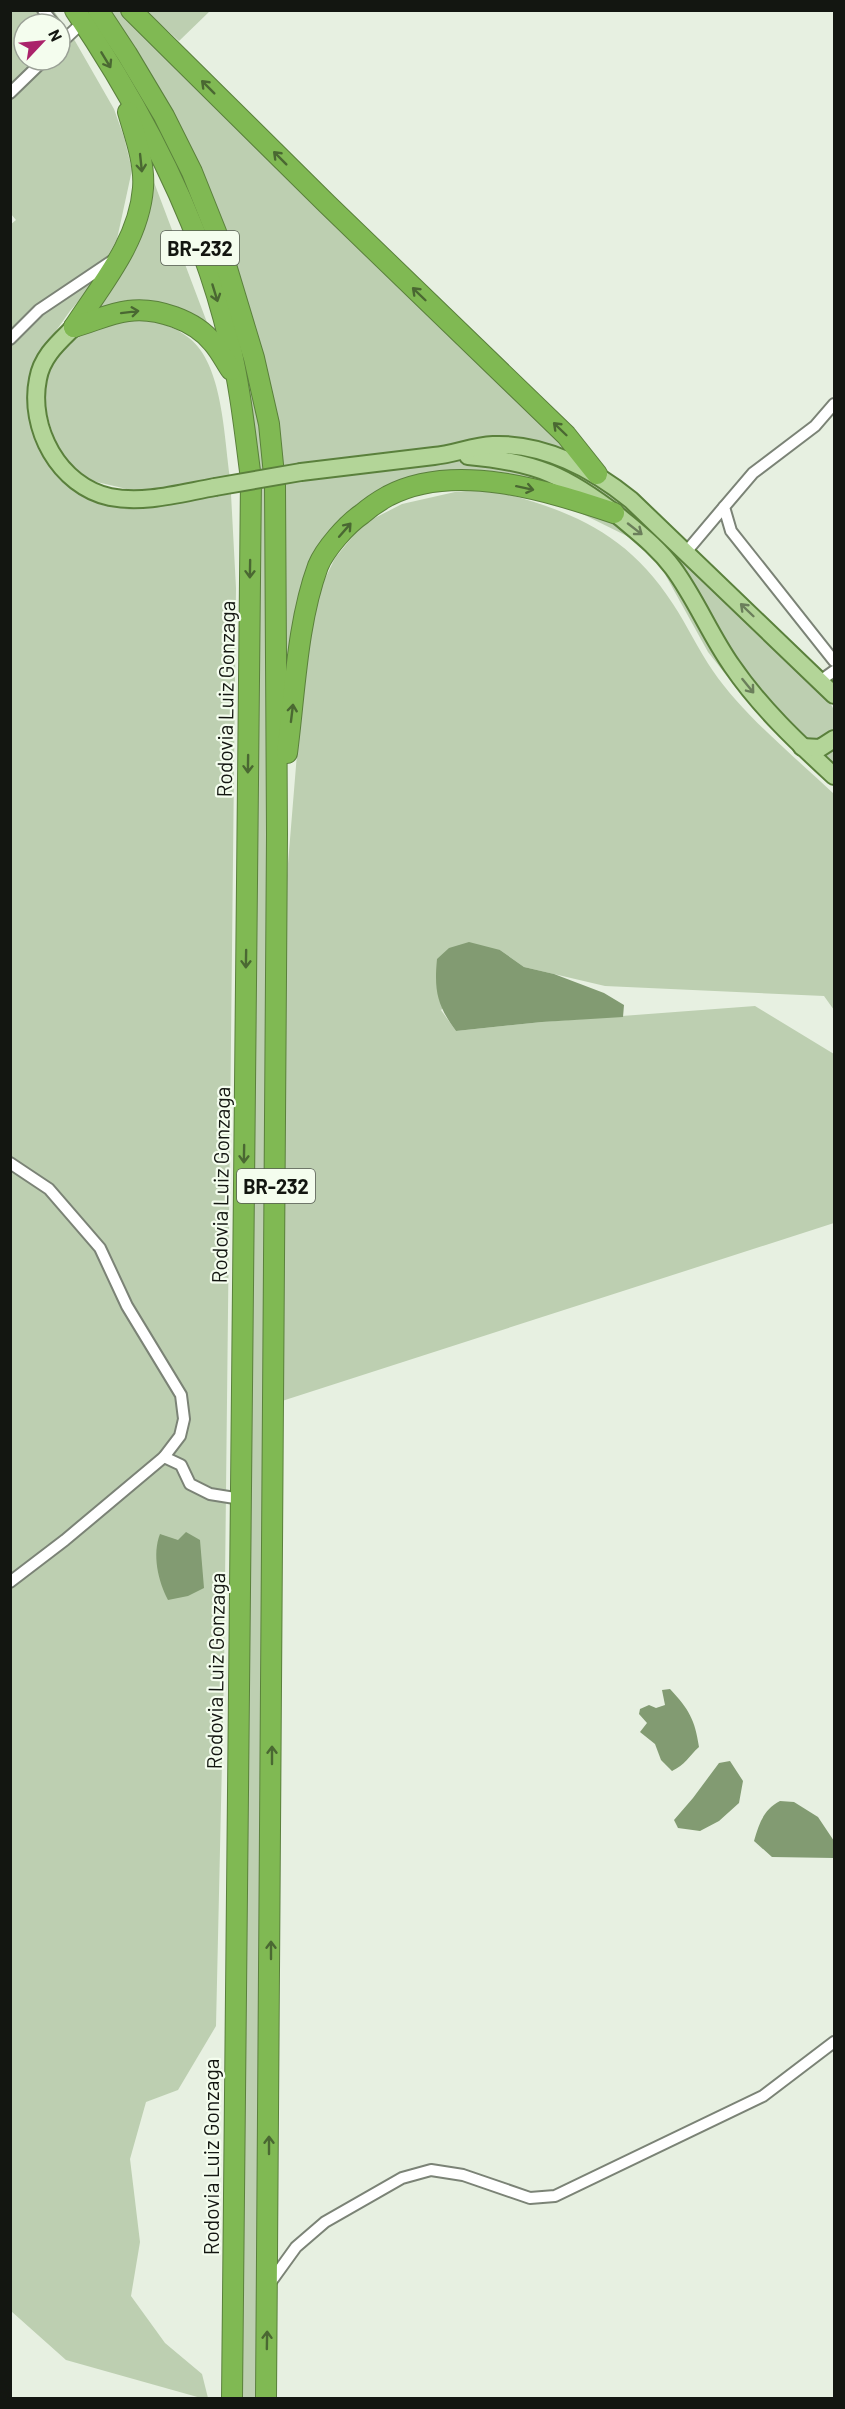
<svg xmlns="http://www.w3.org/2000/svg" width="845" height="2409" viewBox="0 0 845 2409" font-family="Barlow,sans-serif">
  <rect width="100%" height="100%" fill="#e7f0e1"/>
  <g fill="#bdcfb1" fill-rule="evenodd">
    <path d="M11 11H54L75 41 114 109 124 137 132 170 117 239 92 285 70 311 41 352 30 416 52 468 69 486 103 505 121 508 231 494 236 588 224 1673 216 2026 178 2090 146 2102 130 2159 140 2242 131 2296 165 2343 202 2374 208 2398H201L66 2360 11 2311 10 225 16 220 11 214ZM24 24H60V60H24Z"/>
    <path d="M79 11H123L610 492 828 699 834 710V784L799 751 737 689 708 652 661 567 637 541 544 495 421 484 336 533 283 719 259 2398H232L251 479 212 282Z"/>
    <path d="M146 11H210L179 41Z"/>
    <path d="M149 169 211 333 187 316 86 317Z"/>
    <path d="M142 318C158 322 176 327 189 338 223 364 224 437 230 477L144 493 84 479 64 459 55 441 46 411 45 385 57 352 79 334 111 322Z"/>
    <path d="M489 489C569 510 626 531 673 604 687 625 698 649 713 671 743 715 795 757 834 794V1010L824 996 605 986 524 967 500 950 441 1010 456 1031 542 1022 755 1006 834 1054V1223L282 1401 283 976 287 876 300 717 312 606 335 558 363 524 402 504 455 492Z"/>
  </g>
  <g fill="#829b72">
    <path d="M469 942 500 950 524 967 554 974 604 993 624 1005 623 1017 542 1022 456 1031C437 1005 434 991 437 959L449 948Z"/>
    <path d="M186 1532 200 1540 204 1588 188 1596 168 1600C158 1581 152 1554 160 1534L178 1540Z"/>
    <path d="M670 1689C689 1709 695 1720 699 1747 689 1756 685 1765 672 1771L661 1760 655 1744 640 1732 647 1723 639 1714 640 1709 649 1705 656 1708 665 1705 662 1690Z"/>
    <path d="M730 1761 743 1781 739 1803 719 1821 700 1831 678 1828 674 1820 693 1798 719 1763Z"/>
    <path d="M780 1801 794 1802 818 1817 834 1841V1858L772 1857 754 1841C759 1824 763 1810 780 1801Z"/>
  </g>
  <g fill="none" stroke-linecap="round" stroke-linejoin="round">
    <defs>
      <g id="street">
        <path d="M43 10 54 24"/>
        <path d="M66 38 83 22"/>
        <path d="M10 93 44 60"/>
        <path d="M10 339 39 310 115 259"/>
        <path d="M834 404 815 426 753 473 724 507 731 531 834 661"/>
        <path d="M686 552 724 507"/>
        <path d="M820 681 834 671"/>
        <path d="M10 1163 49 1189 100 1248 127 1306 181 1395 184 1419 180 1436 164 1457 65 1540 10 1582"/>
        <path d="M164 1457 181 1465 190 1484 210 1494 241 1499"/>
        <path d="M270 2283 296 2247 325 2222 402 2178 431 2170 463 2175 530 2198 555 2196 763 2096 834 2042"/>
      </g>
      <g id="primary">
        <path d="M74 327C59 342 42 356 38 379 28 428 59 486 110 497 144 504 181 493 215 487"/>
        <path d="M468 456C537 462 567 476 621 518 640 534 658 548 673 568 696 599 710 635 732 666 760 707 797 742 834 776"/>
        <path d="M301 472C346 467 390 461 434 456 454 454 473 446 493 445 544 443 593 469 631 500L834 695"/>
        <path d="M802 747 820 748 834 739"/>
      </g>
      <g id="highway">
        <path d="M75 10C143 111 201 221 229 340 240 386 245 433 251 479L232 2398"/>
        <path d="M98 10 127 54 164 116 192 172 216 232 254 358 269 424 275 485 277 834 266 2398"/>
        <path d="M131 10 327 204 566 435 597 474"/>
        <path d="M74 327C102 284 139 241 143 188 145 163 135 136 128 112"/>
        <path d="M74 327C92 322 110 313 128 311 156 307 195 320 213 343 220 351 225 361 231 370"/>
        <path d="M287 753C295 692 297 623 318 566 325 549 347 524 362 514 370 507 379 501 388 496 455 461 548 491 614 513"/>
      </g>
    </defs>
    <use href="#street" stroke="#7b8376" stroke-width="14"/>
    <use href="#primary" stroke="#5a803c" stroke-width="20"/>
    <use href="#highway" stroke="#5a803c" stroke-width="22"/>
    <use href="#street" stroke="#fff" stroke-width="10"/>
    <use href="#primary" stroke="#b3d598" stroke-width="16"/>
    <use href="#highway" stroke="#80b953" stroke-width="20"/>
    <defs>
      <path id="primary-bridge" d="M215 487 301 472"/>
    </defs>
    <use href="#primary-bridge" stroke="#5a803c" stroke-width="20" stroke-linecap="butt"/>
    <use href="#primary-bridge" stroke="#b3d598" stroke-width="16"/>
  </g>
  <defs><path id="oneway-shaft" d="M-6 0H5M1.5-3L5.5 0L1.5 3" fill="none" stroke-width="1.6" stroke-linecap="round" stroke-linejoin="round" transform="scale(1.5)"/></defs>
  <g stroke="#4a6832">
    <use href="#oneway-shaft" transform="translate(106 60) rotate(59)"/>
    <use href="#oneway-shaft" transform="translate(208 87) rotate(-135)"/>
    <use href="#oneway-shaft" transform="translate(280 158) rotate(-135)"/>
    <use href="#oneway-shaft" transform="translate(141 163) rotate(84)"/>
    <use href="#oneway-shaft" transform="translate(215 293) rotate(73)"/>
    <use href="#oneway-shaft" transform="translate(419 294) rotate(-136)"/>
    <use href="#oneway-shaft" transform="translate(130 312) rotate(-7)"/>
    <use href="#oneway-shaft" transform="translate(560 429) rotate(-136)"/>
    <use href="#oneway-shaft" transform="translate(525 488) rotate(12)"/>
    <use href="#oneway-shaft" transform="translate(345 530) rotate(-49)"/>
    <use href="#oneway-shaft" transform="translate(250 569) rotate(91)"/>
    <use href="#oneway-shaft" transform="translate(292 713) rotate(-83)"/>
    <use href="#oneway-shaft" transform="translate(248 764) rotate(91)"/>
    <use href="#oneway-shaft" transform="translate(246 959) rotate(91)"/>
    <use href="#oneway-shaft" transform="translate(244 1154) rotate(91)"/>
    <use href="#oneway-shaft" transform="translate(272 1755) rotate(-90)"/>
    <use href="#oneway-shaft" transform="translate(271 1950) rotate(-90)"/>
    <use href="#oneway-shaft" transform="translate(269 2145) rotate(-90)"/>
    <use href="#oneway-shaft" transform="translate(267 2340) rotate(-89)"/>
  </g>
  <g stroke="#6b7f5b">
    <use href="#oneway-shaft" transform="translate(635 529) rotate(38)"/>
    <use href="#oneway-shaft" transform="translate(747 610) rotate(-136)"/>
    <use href="#oneway-shaft" transform="translate(748 686) rotate(51)"/>
  </g>
  <g text-anchor="middle" dominant-baseline="central" stroke-width="4.5" stroke-linejoin="round" paint-order="stroke">
    <g fill="#f4fdee" stroke="#565b53" stroke-width="1.5">
      <rect x="161" y="231" width="78" height="34" rx="4.5"/>
      <rect x="237" y="1169" width="78" height="34" rx="4.5"/>
    </g>
    <g font-size="20" font-weight="bold" fill="#131611">
      <text x="200" y="248">BR-232</text>
      <text x="276" y="1186">BR-232</text>
    </g>
    <g font-size="21" fill="#131611" stroke="#f4fdee">
      <text transform="translate(225 699) rotate(-89)">Rodovia Luiz Gonzaga</text>
      <text transform="translate(220 1185) rotate(-89)">Rodovia Luiz Gonzaga</text>
      <text transform="translate(215 1671) rotate(-89)">Rodovia Luiz Gonzaga</text>
      <text transform="translate(210 2157) rotate(-90)">Rodovia Luiz Gonzaga</text>
    </g>
  </g>
  <rect width="845" height="2409" fill="none" stroke="#131611" stroke-width="24"/>
  <g transform="translate(42 42) rotate(64)"><circle r="28" fill="#f4fdee" stroke="#9aa196" stroke-width="1.5"/>
  <path d="M0-4.5L10 22L0 15L-10 22Z" fill="#aa236a"/>
  <text y="-9" font-size="16" font-weight="bold" text-anchor="middle" fill="#131611">N</text>
  </g>
</svg>
